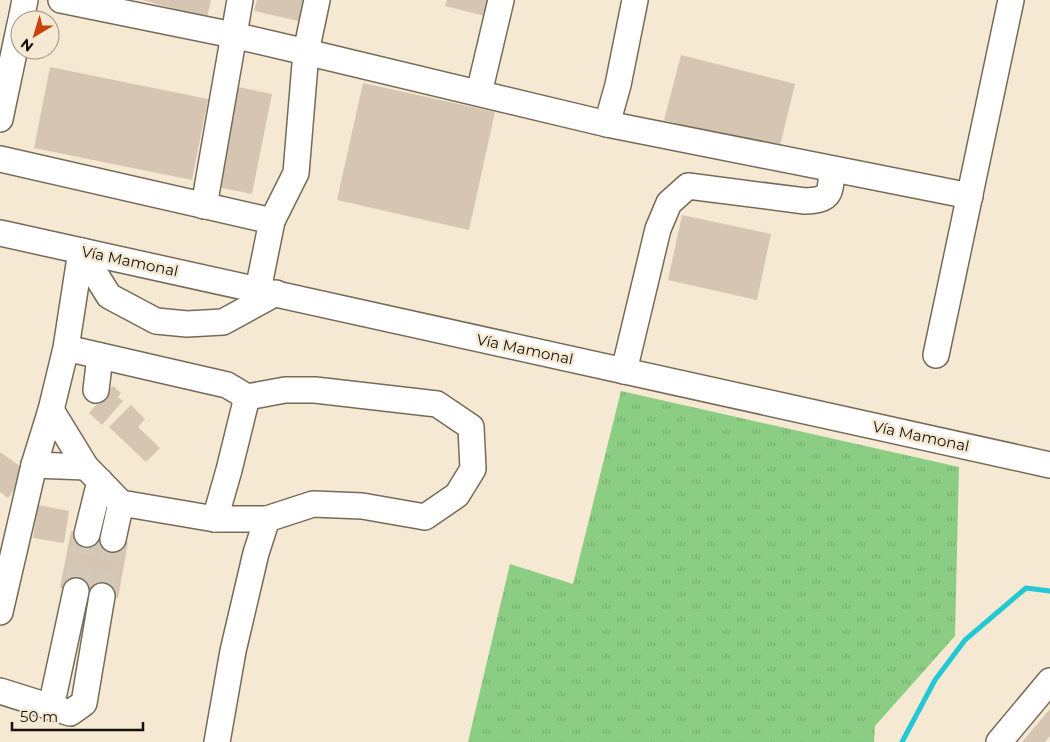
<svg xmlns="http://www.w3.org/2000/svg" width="1050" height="742" viewBox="0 0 1050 742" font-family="Montserrat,sans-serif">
  <defs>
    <pattern id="grass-tufts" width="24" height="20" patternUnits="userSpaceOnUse" patternTransform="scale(1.25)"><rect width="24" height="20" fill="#8bcd82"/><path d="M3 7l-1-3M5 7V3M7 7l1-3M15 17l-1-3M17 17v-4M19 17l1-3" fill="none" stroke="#77af6f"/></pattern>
  </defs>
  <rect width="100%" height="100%" fill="#f5e9d4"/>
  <path fill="url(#grass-tufts)" d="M621 391 959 467 955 636 875 726 874 742H468L510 564 573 584Z"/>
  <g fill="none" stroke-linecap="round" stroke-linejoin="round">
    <path stroke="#22c8d3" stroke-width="5" d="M902 742 935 680 965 640 1026 588 1050 591"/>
  </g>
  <g fill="#d6c5b3">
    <path d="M142 0H211L207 18Z"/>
    <path d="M257 0H308L303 22 254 11Z"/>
    <path d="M447 0H489L485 16 445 6Z"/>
    <path d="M681 55 795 84 779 150 664 120Z"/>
    <path d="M50 67 208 99 192 180 34 148Z"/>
    <path d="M363 83 495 112 469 230 337 200Z"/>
    <path d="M238 87 272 94 252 194 217 187Z"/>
    <path d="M682 215 771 234 757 300 668 280Z"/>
    <path d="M113 386 121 393 118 397 123 401 102 425 89 413Z"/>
    <path d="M131 405 145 419 138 427 160 448 146 462 109 427Z"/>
    <path d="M0 452 27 471 8 498 0 492Z"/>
    <path d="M38 505 69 511 64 543 33 538Z"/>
    <path d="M71 531 128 542 118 598 60 588Z"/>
    <path d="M1050 709V736L1045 742H1022Z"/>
  </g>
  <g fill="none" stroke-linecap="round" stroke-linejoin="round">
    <g stroke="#d4c9b6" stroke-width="25" stroke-dasharray="25 12" stroke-linecap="butt">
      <path d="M76 591 87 534"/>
      <path d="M102 596 113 539"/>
    </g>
    <defs>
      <g id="minor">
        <path d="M61 0 233 35 306 52 607 124 618 85 635 0"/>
        <path d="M21 20 25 0"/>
        <path d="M479 93 501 0"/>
        <path d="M0 119 20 24"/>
        <path d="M607 124 970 196"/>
        <path d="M0 159 272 221"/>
        <path d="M204 206 240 0"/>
        <path d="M0 233 1050 465"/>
        <path d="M81 251 109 296 156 321 187 324 223 322 276 293"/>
        <path d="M258 290 272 221 296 173 306 52 317 0"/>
        <path d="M66 348 227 385 247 397 229 470 215 519 121 503 86 467 51 410 66 348 81 251"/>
        <path d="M936 355 1011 0"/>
        <path d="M624 371 658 229 669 203 688 186 805 201C832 200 830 193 832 169"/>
        <path d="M96 390 100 356"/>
        <path d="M34 465 86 467"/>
        <path d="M215 519H267"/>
        <path d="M87 534 100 481"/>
        <path d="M113 539 121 503"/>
        <path d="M0 612 34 465 51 410"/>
        <path d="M0 691 70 713 84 703 102 596"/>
        <path d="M51 707 76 591"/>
        <path d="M217 742 233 651 256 553 267 519 313 504 362 506 425 517 457 495 473 469 471 427 437 404 315 390H285L247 397"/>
        <path d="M999 742 1050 681"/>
      </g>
    </defs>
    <use href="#minor" stroke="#766b59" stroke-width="28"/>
    <use href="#minor" stroke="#fff" stroke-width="25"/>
  </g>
  <g text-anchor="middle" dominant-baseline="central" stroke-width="5" stroke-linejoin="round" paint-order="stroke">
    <g font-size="15" fill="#16120b" stroke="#f5e9d4">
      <text transform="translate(130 261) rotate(12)">Vía Mamonal</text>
      <text transform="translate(525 349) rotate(12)">Vía Mamonal</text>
      <text transform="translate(921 436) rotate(12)">Vía Mamonal</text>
    </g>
  </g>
  <g transform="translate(35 35) rotate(218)"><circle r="24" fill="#f5e9d4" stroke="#9c9384"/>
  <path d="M0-4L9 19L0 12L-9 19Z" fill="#c9420a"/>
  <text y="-8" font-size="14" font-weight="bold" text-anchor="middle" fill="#16120b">N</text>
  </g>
  <path d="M12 722v8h131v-8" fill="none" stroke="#16120b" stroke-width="2.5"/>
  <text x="20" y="722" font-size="15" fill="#16120b" stroke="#f5e9d4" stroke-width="4" paint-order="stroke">50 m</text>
</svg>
